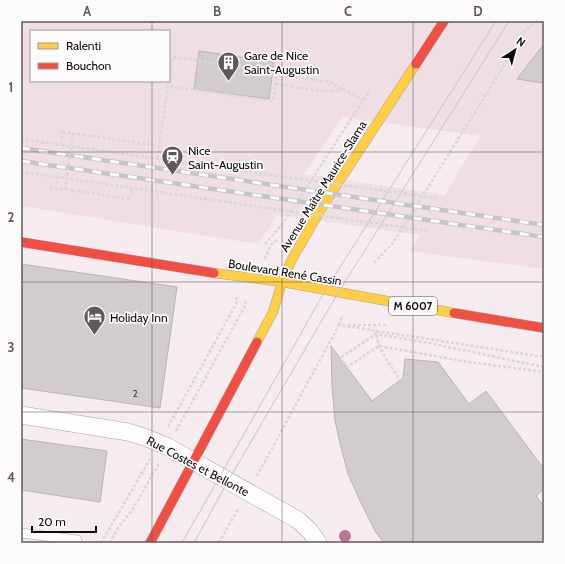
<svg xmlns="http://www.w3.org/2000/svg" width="565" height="564" viewBox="0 0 565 564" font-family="Cabin,sans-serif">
  <rect width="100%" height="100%" fill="#f6ecef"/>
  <path fill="#efdee3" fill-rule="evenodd" d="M21 21H544V269L410 251 420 235 278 215 258 244 21 206ZM31 31H169V81H31ZM343 117 480 136 445 195 304 174Z"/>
  <g fill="#d3ccce" stroke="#bbb4b6">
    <path d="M544 44V83L517 79Z"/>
    <path d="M199 51 274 62 269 99 194 89Z"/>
    <path d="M21 264 177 287 160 408 21 388Z"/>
    <path d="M331 346 372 401 403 378 405 359 438 362 469 404 486 391 544 469V489L536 496 544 506V543H384L375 531 362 505 348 474 340 443 335 421 332 386Z"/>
    <path d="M21 439 107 451 100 502 21 490Z"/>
  </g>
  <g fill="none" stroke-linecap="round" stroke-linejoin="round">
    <defs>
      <path id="lane" d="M21 533 77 540"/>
      <path id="street" d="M21 415 128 432 147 438 168 447 298 520 310 531 318 543"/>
      <g id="slow">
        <path d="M214 273 282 282 454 313"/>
        <path d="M257 342 273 312 282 282 291 261 321 209 416 64"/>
      </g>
      <g id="jam">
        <path d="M416 64 444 21"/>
        <path d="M21 242 214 273"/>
        <path d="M454 313 544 328"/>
        <path d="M150 543 257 342"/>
      </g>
    </defs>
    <use href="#lane" stroke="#a9a2a4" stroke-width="10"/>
    <use href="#street" stroke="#a9a2a4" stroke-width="18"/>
    <use href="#slow" stroke="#a9a2a4" stroke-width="10"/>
    <use href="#jam" stroke="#a9a2a4" stroke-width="10"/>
    <g stroke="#d9d7d7" stroke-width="2.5" stroke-dasharray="3 2" stroke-linecap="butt">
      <path d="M410 21 416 24"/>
      <path d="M249 74 250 69"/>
      <path d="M169 81 173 57 268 71 277 74"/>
      <path d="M276 84C298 87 322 94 344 89"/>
      <path d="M58 131 159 146 168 86 273 101 277 74 330 82 363 100"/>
      <path d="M61 132 63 133 61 145 300 179"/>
      <path d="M21 139 61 145"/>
      <path d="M158 158 159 146"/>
      <path d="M21 172 58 177"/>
      <path d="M50 188H56L58 177 281 210"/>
      <path d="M72 190 130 199 132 188"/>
      <path d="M265 244 283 223 370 90"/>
      <path d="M265 259 271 245 277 240"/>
      <path d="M374 263 393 243 497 77 523 33 536 21"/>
      <path d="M339 325 343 315"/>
      <path d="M348 325H387"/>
      <path d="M377 330C374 345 392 367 400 380"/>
      <path d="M544 367 434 344 376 334 340 358 347 367 379 346 469 362 544 372"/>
      <path d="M168 427 236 304 237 297"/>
      <path d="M176 431 245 306 246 300"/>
      <path d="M257 476 339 325 544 357"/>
      <path d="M101 543 150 459"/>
      <path d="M110 543 118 528 133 509 159 463"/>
      <path d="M219 543 238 509"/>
    </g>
    <use href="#lane" stroke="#fefcfd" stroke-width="9"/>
    <use href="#street" stroke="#fefcfd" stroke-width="17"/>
    <use href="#slow" stroke="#ffcf43" stroke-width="9"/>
    <use href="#jam" stroke="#f24e42" stroke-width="9"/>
    <g stroke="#c7c5c5" stroke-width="1">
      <path d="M182 543 325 291 496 21"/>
      <path d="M194 543 228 481 338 293 509 21"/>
    </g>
    <defs>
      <g id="rail">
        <path d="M21 148 544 225"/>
        <path d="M21 161 544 237"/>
      </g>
    </defs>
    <use href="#rail" stroke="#c7c5c5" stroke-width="4.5"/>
    <use href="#rail" stroke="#fdfafb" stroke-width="3" stroke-dasharray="9" stroke-linecap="butt"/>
    <g stroke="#d9d7d7" stroke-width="2.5" stroke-dasharray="3 2" stroke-linecap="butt">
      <path d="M300 179 436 198"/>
      <path d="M50 188 72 190"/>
      <path d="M65 190 73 133"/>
      <path d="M281 210 429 231"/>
    </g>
  </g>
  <circle fill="#ba7494" cx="345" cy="536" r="6"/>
  <path fill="none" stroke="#60595b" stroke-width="1" stroke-opacity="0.55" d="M152 21V31M282 21V543M413 21V543M152 81V543M21 152H544M21 282H544M21 412H544"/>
  <defs>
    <symbol id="building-pin" viewBox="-11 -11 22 30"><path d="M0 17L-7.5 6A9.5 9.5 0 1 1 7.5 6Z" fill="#60595b" stroke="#fdfafb"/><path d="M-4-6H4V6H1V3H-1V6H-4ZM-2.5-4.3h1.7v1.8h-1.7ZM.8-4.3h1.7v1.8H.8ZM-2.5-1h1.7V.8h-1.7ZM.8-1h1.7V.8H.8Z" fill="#fff"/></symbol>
    <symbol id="station-pin" viewBox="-11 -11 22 30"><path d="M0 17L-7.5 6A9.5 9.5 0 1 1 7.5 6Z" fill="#60595b" stroke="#fdfafb"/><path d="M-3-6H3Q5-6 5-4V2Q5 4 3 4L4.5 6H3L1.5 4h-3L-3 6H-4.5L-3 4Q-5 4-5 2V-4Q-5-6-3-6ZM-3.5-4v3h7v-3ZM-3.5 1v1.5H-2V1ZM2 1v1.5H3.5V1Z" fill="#fff"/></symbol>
    <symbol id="hotel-pin" viewBox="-11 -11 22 30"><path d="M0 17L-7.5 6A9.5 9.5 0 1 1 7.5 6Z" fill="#60595b" stroke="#fdfafb"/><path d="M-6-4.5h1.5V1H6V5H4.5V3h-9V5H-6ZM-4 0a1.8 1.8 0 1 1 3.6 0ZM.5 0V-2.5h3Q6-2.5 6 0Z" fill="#fff"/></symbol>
  </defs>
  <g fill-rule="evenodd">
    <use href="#building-pin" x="216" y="50" width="25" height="34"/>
    <use href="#station-pin" x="160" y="144" width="25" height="34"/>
    <use href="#hotel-pin" x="82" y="304" width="25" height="34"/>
  </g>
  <g text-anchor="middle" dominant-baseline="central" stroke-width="3.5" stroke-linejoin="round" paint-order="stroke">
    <g font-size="10" fill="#403a3c">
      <text x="135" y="393">2</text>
    </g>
    <rect fill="#fdfafb" stroke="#565253" stroke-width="1" x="389" y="297" width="48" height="18" rx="3"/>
    <g font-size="11" font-weight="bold" fill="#0f0a0b">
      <text x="413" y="306">M 6007</text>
    </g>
    <g font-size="12" fill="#0f0a0b" stroke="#fdfafb" text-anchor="start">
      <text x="244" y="55">Gare de Nice<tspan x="244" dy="14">Saint-Augustin</tspan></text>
      <text x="188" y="150">Nice<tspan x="188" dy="14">Saint-Augustin</tspan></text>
      <text x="110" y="317">Holiday Inn</text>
    </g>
    <g font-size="12" fill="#0f0a0b" stroke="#fdfafb">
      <text transform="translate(323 186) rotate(-58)">Avenue Maître Maurice-Slama</text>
      <text transform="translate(285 272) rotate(9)">Boulevard René Cassin</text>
      <text transform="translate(198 466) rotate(28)">Rue Costes et Bellonte</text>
    </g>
  </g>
  <rect width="565" height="564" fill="none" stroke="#fdfafb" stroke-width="44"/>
  <rect x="30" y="30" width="140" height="52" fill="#fdfafb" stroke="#9e9a9b"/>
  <rect x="38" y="43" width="20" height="6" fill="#ffcf43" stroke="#9e9a9b"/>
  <text x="66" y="50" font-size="12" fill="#0f0a0b">Ralenti</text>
  <rect x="38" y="63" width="20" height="6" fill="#f24e42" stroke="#9e9a9b"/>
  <text x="66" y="70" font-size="12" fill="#0f0a0b">Bouchon</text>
  <g transform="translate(515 50) rotate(36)" stroke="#fdfafb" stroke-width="3" paint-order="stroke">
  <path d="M0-3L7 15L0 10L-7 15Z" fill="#0f0a0b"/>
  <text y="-6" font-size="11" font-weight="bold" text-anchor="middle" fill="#0f0a0b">N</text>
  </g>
  <path d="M32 526v6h64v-6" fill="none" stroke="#0f0a0b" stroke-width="2"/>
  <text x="38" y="526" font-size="12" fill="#0f0a0b" stroke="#fdfafb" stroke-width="3" paint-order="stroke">20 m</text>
  <rect x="22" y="22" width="521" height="520" fill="none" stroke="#60595b" stroke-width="1.5"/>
  <g font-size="13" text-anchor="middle" font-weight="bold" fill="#60595b">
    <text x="87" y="16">A</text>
    <text x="217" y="16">B</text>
    <text x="348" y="16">C</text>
    <text x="478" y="16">D</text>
    <text x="11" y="92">1</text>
    <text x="11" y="222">2</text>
    <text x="11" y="352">3</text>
    <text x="11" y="482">4</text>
  </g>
</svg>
